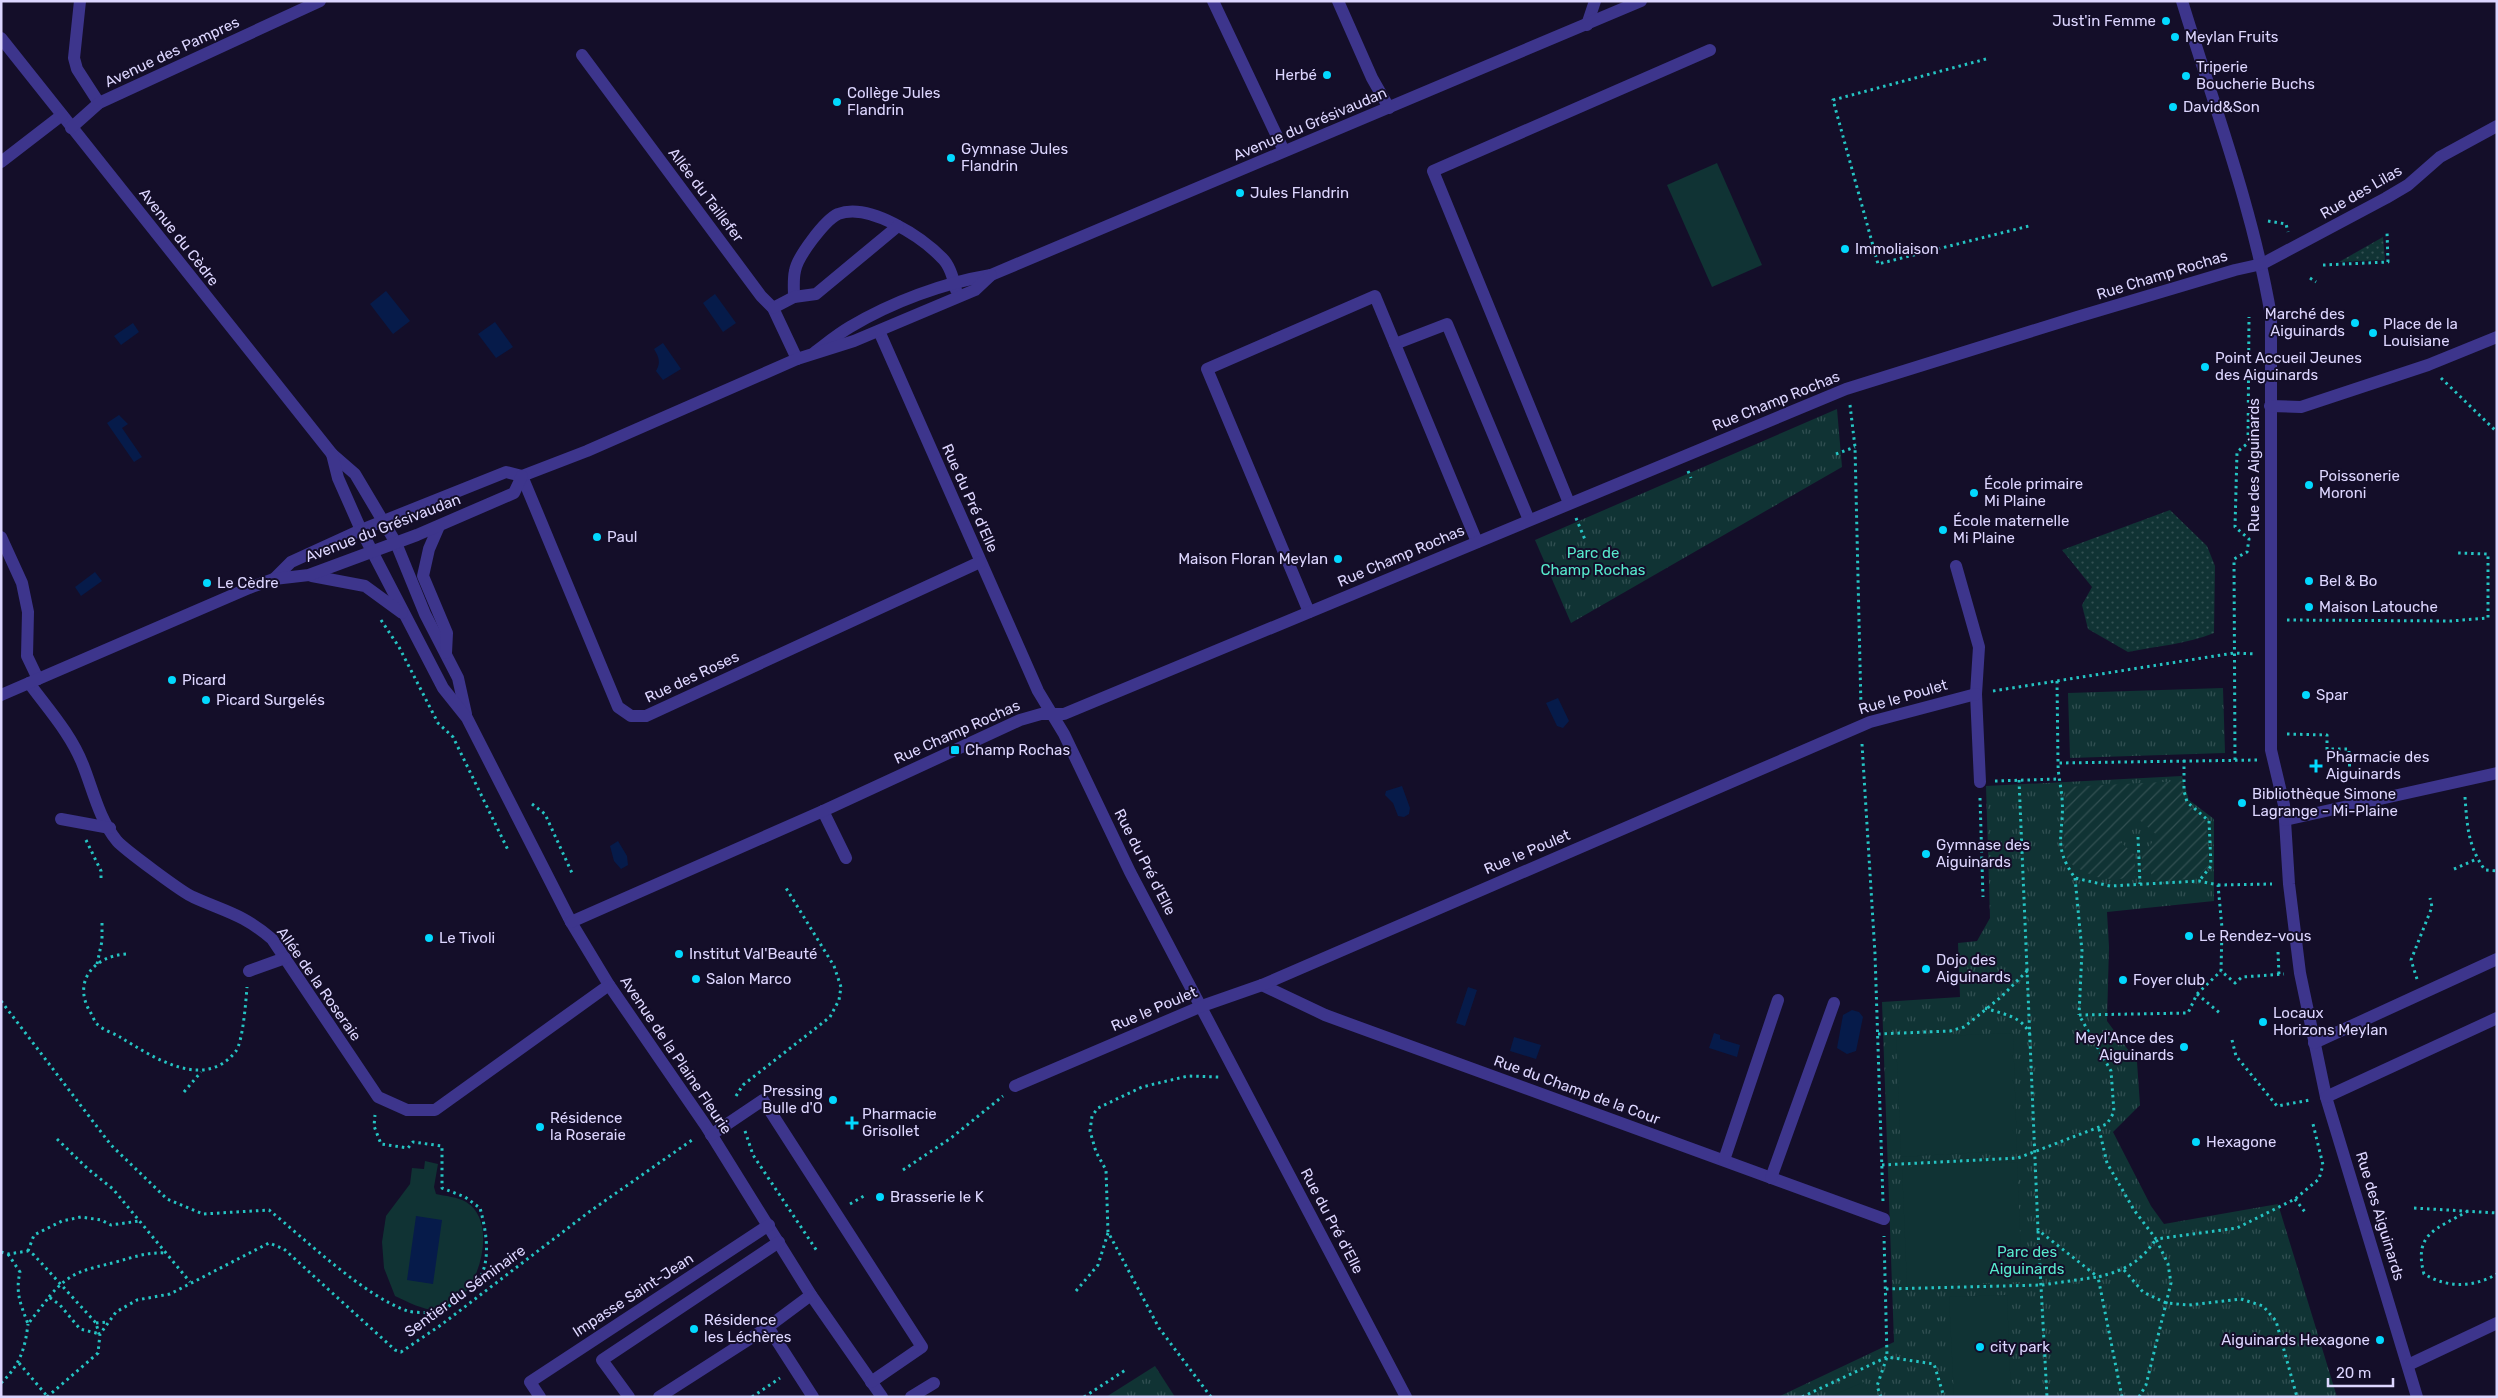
<svg xmlns="http://www.w3.org/2000/svg" width="2498" height="1398" viewBox="0 0 2498 1398" font-family="Rubik,sans-serif">
  <defs>
    <pattern id="grass-dots" width="8" height="8" patternUnits="userSpaceOnUse" patternTransform="scale(1.25)"><rect width="8" height="8" fill="#103334"/><path d="M2 2h.1M6 6h.1" fill="none" stroke="#325052" stroke-width="1.8" stroke-linecap="round"/></pattern>
    <pattern id="park-tufts" width="24" height="20" patternUnits="userSpaceOnUse" patternTransform="scale(1.25)"><rect width="24" height="20" fill="#103334"/><path d="M3 7l-1-3M5 7V3M7 7l1-3M15 17l-1-3M17 17v-4M19 17l1-3" fill="none" stroke="#325052"/></pattern>
    <pattern id="garden-furrows" width="10" height="10" patternUnits="userSpaceOnUse" patternTransform="scale(1.25)"><rect width="10" height="10" fill="#103334"/><path d="M-1 1l2-2M0 10L10 0M9 11l2-2" fill="none" stroke="#325052"/></pattern>
  </defs>
  <rect width="100%" height="100%" fill="#140e29"/>
  <g fill="url(#grass-dots)">
    <path d="M2383 237 2385 260 2339 262Z"/>
    <path d="M2170 510 2207 546 2215 566 2214 633C2187 644 2157 646 2128 652L2088 629 2082 605 2092 587 2062 550Z"/>
  </g>
  <g fill="url(#park-tufts)">
    <path d="M1837 409 1842 467 1571 623 1535 540Z"/>
    <path d="M2223 688 2225 753 2070 758 2068 693Z"/>
    <path d="M2182 776 2189 800 2214 819V901L2107 912 2109 947 2107 1021 2137 1062 2140 1105 2113 1132 2151 1206 2164 1224 2278 1204 2337 1397H1778L1894 1342 1882 1002 1960 997 1958 943 1977 941 1990 918 1986 786Z"/>
    <path d="M1155 1366 1175 1397H1106Z"/>
  </g>
  <path fill="url(#garden-furrows)" d="M2182 781C2182 803 2191 807 2206 821L2209 866 2195 878 2162 882 2154 880 2151 873 2142 870V854L2158 836 2136 817 2117 839 2135 855V877C2117 880 2103 881 2087 873 2080 869 2072 866 2068 860 2060 847 2066 803 2066 787Z"/>
  <g fill="#103334">
    <path d="M1717 163 1762 265 1712 287 1667 185Z"/>
    <path d="M2013 1033 2017 1150 1901 1157 1896 1038Z"/>
    <path d="M425 1161 438 1164 434 1187 436 1194C445 1196 458 1197 466 1202 502 1223 476 1306 439 1310 424 1311 408 1302 395 1296L384 1268 382 1242 386 1216 410 1184 412 1168 424 1169Z"/>
    <path d="M2017 1162 2022 1282 1907 1285 1902 1167Z"/>
    <path d="M2007 1295 2011 1397H1954L1949 1297Z"/>
    <path d="M1864 1382 1870 1397H1829Z"/>
  </g>
  <g fill="#061b4a">
    <path d="M386 291 410 321 393 334 370 304Z"/>
    <path d="M715 294 736 323 723 332 703 303Z"/>
    <path d="M495 322 513 347 496 358 478 334Z"/>
    <path d="M133 323 139 332 121 345 114 336Z"/>
    <path d="M663 343 681 369 663 380 656 371C661 363 659 357 654 349Z"/>
    <path d="M119 415 128 424 122 428 142 457 134 462 107 423Z"/>
    <path d="M95 572 102 581 81 596 75 587Z"/>
    <path d="M1558 698 1569 721 1563 728 1557 726 1546 703Z"/>
    <path d="M1402 786 1410 808 1409 814 1404 817 1398 816 1393 803 1385 795 1386 791Z"/>
    <path d="M618 841 627 856 628 865 621 869 614 861 610 846Z"/>
    <path d="M1468 987 1477 990 1465 1026 1456 1023Z"/>
    <path d="M1852 1010 1859 1012 1863 1017 1856 1051 1847 1054 1837 1048 1843 1015Z"/>
    <path d="M1714 1033 1720 1035V1039L1740 1045 1737 1057 1709 1048Z"/>
    <path d="M1514 1037 1541 1045 1536 1059 1510 1051Z"/>
    <path d="M416 1216 442 1220 433 1284 407 1280Z"/>
  </g>
  <g fill="none" stroke-linecap="round" stroke-linejoin="round">
    <g stroke="#25c4c3" stroke-width="3" stroke-dasharray="2.5 4" stroke-linecap="butt">
      <path d="M1986 59 1833 100 1878 264 2029 226"/>
      <path d="M2268 221 2286 224 2288 232"/>
      <path d="M2323 265 2388 262 2387 232"/>
      <path d="M2310 278 2316 282"/>
      <path d="M2441 378 2497 432"/>
      <path d="M1850 405 1855 447 1861 708"/>
      <path d="M1836 454 1855 447"/>
      <path d="M1688 471 1691 478"/>
      <path d="M1576 518 1586 542"/>
      <path d="M381 620 399 647 438 723 453 737 508 850"/>
      <path d="M2287 620 2451 621 2488 618V554L2457 553"/>
      <path d="M2057 681 2058 763"/>
      <path d="M1993 691 2234 653 2256 654"/>
      <path d="M2287 734 2327 735V749H2349L2350 780"/>
      <path d="M1862 744 1875 954 1883 1202"/>
      <path d="M2184 760V791L2187 802 2209 821 2211 866 2199 881"/>
      <path d="M2235 760 2234 559 2247 552 2249 539 2235 527 2237 452 2248 443 2249 317"/>
      <path d="M2257 760 2058 763C2058 775 2061 786 2062 798 2065 834 2051 844 2075 878L2110 886 2199 881 2218 885 2222 928 2221 971 2235 983 2242 977 2284 974"/>
      <path d="M2019 780 2038 1230 2098 1277"/>
      <path d="M1995 781 2058 779"/>
      <path d="M2465 797C2467 825 2468 847 2485 870L2497 871"/>
      <path d="M1980 798 1983 897"/>
      <path d="M532 804 545 814 572 873"/>
      <path d="M2138 837 2140 884"/>
      <path d="M86 840 101 871V880"/>
      <path d="M2454 869 2477 859"/>
      <path d="M2075 878 2082 951 2079 1015"/>
      <path d="M2218 885 2272 884"/>
      <path d="M2278 952 2279 975"/>
      <path d="M126 954C95 956 73 980 89 1010 92 1014 94 1021 97 1024 103 1030 113 1033 120 1037 153 1057 204 1092 236 1051 243 1041 246 1000 247 987"/>
      <path d="M97 964 102 941V921"/>
      <path d="M2417 979 2411 960 2432 907 2430 898"/>
      <path d="M2197 994 2221 1014"/>
      <path d="M1 1001 111 1145 167 1199 203 1214 269 1210C305 1239 365 1297 408 1311 415 1313 431 1313 438 1311 447 1309 457 1300 464 1295 494 1276 488 1237 480 1208L465 1197 442 1188V1146L413 1142 408 1148 381 1144 374 1126 375 1115"/>
      <path d="M1985 1008C2002 1014 2023 1016 2030 1035"/>
      <path d="M1878 1034 1950 1031 1964 1027 2001 997 2028 970"/>
      <path d="M2232 1040 2236 1056 2277 1106 2310 1100"/>
      <path d="M184 1092 201 1072"/>
      <path d="M736 1096 743 1085 830 1017 839 1000 841 987 834 966 786 888"/>
      <path d="M2099 1129 2107 1163 2134 1210 2156 1239 2237 1228 2295 1199 2319 1179 2323 1165 2313 1124 2316 1123"/>
      <path d="M745 1131 753 1155 817 1251"/>
      <path d="M57 1139 88 1169 113 1189 190 1282"/>
      <path d="M1882 1165 2018 1158 2107 1124 2114 1112 2111 1071 2079 1015 2188 1013 2197 994 2221 971"/>
      <path d="M903 1170 951 1138 1003 1096"/>
      <path d="M2295 1199 2305 1212"/>
      <path d="M850 1204 864 1196"/>
      <path d="M2414 1208 2497 1213"/>
      <path d="M2468 1211C2437 1229 2413 1233 2424 1274 2448 1288 2472 1288 2497 1274"/>
      <path d="M2038 1231 2047 1397"/>
      <path d="M28 1251 34 1235 62 1221 81 1217 101 1220 111 1225 139 1221"/>
      <path d="M1 1252 8 1254 28 1251 34 1255 96 1323 99 1334"/>
      <path d="M8 1254 20 1272C15 1293 21 1305 28 1324L49 1297 60 1305 80 1329 100 1334"/>
      <path d="M2124 1270 2143 1292 2166 1303 2189 1305 2241 1299 2263 1306 2276 1321 2297 1397"/>
      <path d="M1886 1289 2042 1285 2097 1277"/>
      <path d="M1076 1291 1098 1265 1108 1233"/>
      <path d="M49 1297C71 1270 86 1270 116 1262 134 1257 147 1252 166 1253"/>
      <path d="M96 1323 108 1322"/>
      <path d="M19 1363 47 1396"/>
      <path d="M1 1383C20 1365 25 1349 28 1324"/>
      <path d="M47 1397 98 1353 100 1334 116 1312 137 1300 170 1294 269 1243 284 1249 395 1350 401 1352 441 1325 589 1212 692 1140"/>
      <path d="M752 1397 780 1378"/>
      <path d="M1084 1397 1127 1369"/>
      <path d="M1211 1397 1159 1328 1108 1232 1106 1170 1096 1152 1090 1131 1092 1116 1098 1108 1142 1087 1188 1076 1219 1077"/>
      <path d="M1802 1397 1887 1357 1934 1364 1944 1397"/>
      <path d="M1881 1397 1877 1386 1887 1357 1884 1236"/>
      <path d="M2122 1397 2098 1277C2125 1270 2140 1263 2156 1239"/>
      <path d="M2139 1397 2146 1385 2171 1283 2168 1264 2156 1239"/>
    </g>
    <g stroke="#3d358c" stroke-width="12">
      <path d="M80 1 74 58 77 69 99 103"/>
      <path d="M1213 1 1284 151"/>
      <path d="M1338 1 1372 78 1389 108"/>
      <path d="M2182 1C2214 106 2253 209 2271 316V750L2284 805 2289 884 2300 973 2326 1097 2417 1397"/>
      <path d="M1587 25 1595 1"/>
      <path d="M1 38 332 454 355 474 396 543 425 614 458 678 466 714"/>
      <path d="M582 55 761 296 773 308 797 359"/>
      <path d="M71 128 99 103 320 1"/>
      <path d="M1 162 62 115"/>
      <path d="M794 297C794 289 793 279 795 271 797 257 825 220 838 214 869 202 922 237 943 259 950 266 954 281 956 290"/>
      <path d="M773 308 794 297 816 294 898 226"/>
      <path d="M879 331 1038 691 1064 734 1130 872 1406 1397"/>
      <path d="M1395 344 1447 324 1529 520"/>
      <path d="M815 352C827 343 838 334 850 327 892 302 943 283 991 275L1641 1"/>
      <path d="M2270 406 2301 407 2428 365 2497 337"/>
      <path d="M332 454 338 478 361 530 443 688 467 718 571 922 609 985 706 1126 811 1295 882 1397"/>
      <path d="M522 476 618 707 631 716H646L980 562"/>
      <path d="M1569 503 1433 171 1710 50"/>
      <path d="M439 526 429 549 423 576 447 633 446 653"/>
      <path d="M1 537 22 583 28 612 27 656 38 679"/>
      <path d="M1956 566 1979 647 1976 694 1980 782"/>
      <path d="M312 576 365 586 402 613"/>
      <path d="M274 579 291 562 361 530 506 472 522 476 587 451 797 359 854 341 975 290 991 275"/>
      <path d="M1309 612 1207 369 1375 296 1477 542"/>
      <path d="M29 683C48 709 71 734 83 765 93 790 99 819 117 841 124 849 183 893 193 897 226 912 243 914 272 939L378 1097 407 1110H435L609 985"/>
      <path d="M1 695 249 588 274 579 309 575 417 535 514 493 522 476"/>
      <path d="M823 811 846 858"/>
      <path d="M61 819 110 828"/>
      <path d="M2285 820 2497 773"/>
      <path d="M571 922 823 811 1020 720 1041 714H1064L1846 389 2077 317 2235 270 2262 264 2386 198 2408 185 2440 157 2497 126"/>
      <path d="M249 971 285 958"/>
      <path d="M1262 985 1325 1015 1884 1219"/>
      <path d="M2314 1043 2497 959"/>
      <path d="M1015 1086 1202 1006 1262 985 1870 722 1976 694"/>
      <path d="M2326 1097 2497 1018"/>
      <path d="M711 1135 763 1100 922 1347 871 1382"/>
      <path d="M1724 1160 1778 1000"/>
      <path d="M1771 1178 1834 1003"/>
      <path d="M768 1327 813 1397"/>
      <path d="M2408 1365 2497 1323"/>
      <path d="M540 1397 530 1382 769 1225"/>
      <path d="M629 1397 602 1360 779 1242"/>
      <path d="M659 1397 768 1327 811 1295"/>
      <path d="M911 1397 934 1383"/>
    </g>
  </g>
  <g fill="#02d9ff" stroke="#140e29" stroke-width="2">
    <circle cx="2166" cy="21" r="5"/>
    <circle cx="2175" cy="37" r="5"/>
    <circle cx="1327" cy="75" r="5"/>
    <circle cx="2186" cy="76" r="5"/>
    <circle cx="837" cy="102" r="5"/>
    <circle cx="2173" cy="107" r="5"/>
    <circle cx="951" cy="158" r="5"/>
    <circle cx="1240" cy="193" r="5"/>
    <circle cx="1845" cy="249" r="5"/>
    <circle cx="2355" cy="323" r="5"/>
    <circle cx="2373" cy="333" r="5"/>
    <circle cx="2205" cy="367" r="5"/>
    <circle cx="2309" cy="485" r="5"/>
    <circle cx="1974" cy="493" r="5"/>
    <circle cx="1943" cy="530" r="5"/>
    <circle cx="597" cy="537" r="5"/>
    <circle cx="1338" cy="559" r="5"/>
    <circle cx="2309" cy="581" r="5"/>
    <circle cx="207" cy="583" r="5"/>
    <circle cx="2309" cy="607" r="5"/>
    <circle cx="172" cy="680" r="5"/>
    <circle cx="2306" cy="695" r="5"/>
    <circle cx="206" cy="700" r="5"/>
    <rect x="950" y="745" width="10" height="10" rx="2.5"/>
    <path d="M2313.5 758.5h5v5h5v5h-5v5h-5v-5h-5v-5h5z"/>
    <circle cx="2242" cy="803" r="5"/>
    <circle cx="1926" cy="854" r="5"/>
    <circle cx="2189" cy="936" r="5"/>
    <circle cx="429" cy="938" r="5"/>
    <circle cx="679" cy="954" r="5"/>
    <circle cx="1926" cy="969" r="5"/>
    <circle cx="696" cy="979" r="5"/>
    <circle cx="2123" cy="980" r="5"/>
    <circle cx="2263" cy="1022" r="5"/>
    <circle cx="2184" cy="1047" r="5"/>
    <circle cx="833" cy="1100" r="5"/>
    <path d="M849.5 1115.5h5v5h5v5h-5v5h-5v-5h-5v-5h5z"/>
    <circle cx="540" cy="1127" r="5"/>
    <circle cx="2196" cy="1142" r="5"/>
    <circle cx="880" cy="1197" r="5"/>
    <circle cx="694" cy="1329" r="5"/>
    <circle cx="2380" cy="1340" r="5"/>
    <circle cx="1980" cy="1347" r="5"/>
  </g>
  <g text-anchor="middle" dominant-baseline="central" stroke-width="4" stroke-linejoin="round" paint-order="stroke">
    <g font-size="15" fill="#ddd6ff" stroke="#140e29" text-anchor="start">
      <text x="2156" y="21" text-anchor="end">Just'in Femme</text>
      <text x="2185" y="37">Meylan Fruits</text>
      <text x="2196" y="67">Triperie<tspan x="2196" dy="17">Boucherie Buchs</tspan></text>
      <text x="1317" y="75" text-anchor="end">Herbé</text>
      <text x="847" y="93">Collège Jules<tspan x="847" dy="17">Flandrin</tspan></text>
      <text x="2183" y="107">David&amp;Son</text>
      <text x="961" y="149">Gymnase Jules<tspan x="961" dy="17">Flandrin</tspan></text>
      <text x="1250" y="193">Jules Flandrin</text>
      <text x="1855" y="249">Immoliaison</text>
      <text x="2345" y="314" text-anchor="end">Marché des<tspan x="2345" dy="17">Aiguinards</tspan></text>
      <text x="2383" y="324">Place de la<tspan x="2383" dy="17">Louisiane</tspan></text>
      <text x="2215" y="358">Point Accueil Jeunes<tspan x="2215" dy="17">des Aiguinards</tspan></text>
      <text x="2319" y="476">Poissonerie<tspan x="2319" dy="17">Moroni</tspan></text>
      <text x="1984" y="484">École primaire<tspan x="1984" dy="17">Mi Plaine</tspan></text>
      <text x="1953" y="521">École maternelle<tspan x="1953" dy="17">Mi Plaine</tspan></text>
      <text x="607" y="537">Paul</text>
      <text x="1328" y="559" text-anchor="end">Maison Floran Meylan</text>
      <text x="2319" y="581">Bel &amp; Bo</text>
      <text x="217" y="583">Le Cèdre</text>
      <text x="2319" y="607">Maison Latouche</text>
      <text x="182" y="680">Picard</text>
      <text x="2316" y="695">Spar</text>
      <text x="216" y="700">Picard Surgelés</text>
      <text x="965" y="750">Champ Rochas</text>
      <text x="2326" y="757">Pharmacie des<tspan x="2326" dy="17">Aiguinards</tspan></text>
      <text x="2252" y="794">Bibliothèque Simone<tspan x="2252" dy="17">Lagrange - Mi-Plaine</tspan></text>
      <text x="1936" y="845">Gymnase des<tspan x="1936" dy="17">Aiguinards</tspan></text>
      <text x="2199" y="936">Le Rendez-vous</text>
      <text x="439" y="938">Le Tivoli</text>
      <text x="689" y="954">Institut Val'Beauté</text>
      <text x="1936" y="960">Dojo des<tspan x="1936" dy="17">Aiguinards</tspan></text>
      <text x="706" y="979">Salon Marco</text>
      <text x="2133" y="980">Foyer club</text>
      <text x="2273" y="1013">Locaux<tspan x="2273" dy="17">Horizons Meylan</tspan></text>
      <text x="2174" y="1038" text-anchor="end">Meyl'Ance des<tspan x="2174" dy="17">Aiguinards</tspan></text>
      <text x="823" y="1091" text-anchor="end">Pressing<tspan x="823" dy="17">Bulle d'O</tspan></text>
      <text x="862" y="1114">Pharmacie<tspan x="862" dy="17">Grisollet</tspan></text>
      <text x="550" y="1118">Résidence<tspan x="550" dy="17">la Roseraie</tspan></text>
      <text x="2206" y="1142">Hexagone</text>
      <text x="890" y="1197">Brasserie le K</text>
      <text x="704" y="1320">Résidence<tspan x="704" dy="17">les Léchères</tspan></text>
      <text x="2370" y="1340" text-anchor="end">Aiguinards Hexagone</text>
      <text x="1990" y="1347">city park</text>
    </g>
    <g font-size="15" fill="#ddd6ff" stroke="#140e29">
      <text transform="translate(172 52) rotate(-25)">Avenue des Pampres</text>
      <text transform="translate(1310 124) rotate(-23)">Avenue du Grésivaudan</text>
      <text transform="translate(2361 192) rotate(-30)">Rue des Lilas</text>
      <text transform="translate(706 195) rotate(53)">Allée du Taillefer</text>
      <text transform="translate(179 237) rotate(52)">Avenue du Cèdre</text>
      <text transform="translate(2162 275) rotate(-17)">Rue Champ Rochas</text>
      <text transform="translate(1776 401) rotate(-22)">Rue Champ Rochas</text>
      <text transform="translate(2254 465) rotate(-90)">Rue des Aiguinards</text>
      <text transform="translate(970 498) rotate(66)">Rue du Pré d'Elle</text>
      <text transform="translate(383 528) rotate(-21)">Avenue du Grésivaudan</text>
      <text transform="translate(1401 556) rotate(-23)">Rue Champ Rochas</text>
      <text transform="translate(692 677) rotate(-25)">Rue des Roses</text>
      <text transform="translate(1903 697) rotate(-16)">Rue le Poulet</text>
      <text transform="translate(957 732) rotate(-24)">Rue Champ Rochas</text>
      <text transform="translate(1527 852) rotate(-23)">Rue le Poulet</text>
      <text transform="translate(1145 862) rotate(63)">Rue du Pré d'Elle</text>
      <text transform="translate(319 984) rotate(55)">Allée de la Roseraie</text>
      <text transform="translate(1154 1009) rotate(-23)">Rue le Poulet</text>
      <text transform="translate(676 1055) rotate(56)">Avenue de la Plaine Fleurie</text>
      <text transform="translate(1577 1090) rotate(20)">Rue du Champ de la Cour</text>
      <text transform="translate(2380 1216) rotate(73)">Rue des Aiguinards</text>
      <text transform="translate(1332 1221) rotate(62)">Rue du Pré d'Elle</text>
      <text transform="translate(465 1291) rotate(-36)">Sentier du Séminaire</text>
      <text transform="translate(633 1295) rotate(-33)">Impasse Saint-Jean</text>
    </g>
    <g font-size="15" fill="#57eacd" stroke="#140e29">
      <text x="1593" y="553">Parc de<tspan x="1593" dy="17">Champ Rochas</tspan></text>
      <text x="2027" y="1252">Parc des<tspan x="2027" dy="17">Aiguinards</tspan></text>
    </g>
  </g>
  <rect width="2498" height="1398" fill="none" stroke="#ddd6ff" stroke-width="5"/>
  <path d="M2328 1378v8h65v-8" fill="none" stroke="#ddd6ff" stroke-width="2.5"/>
  <text x="2336" y="1378" font-size="15" fill="#ddd6ff" stroke="#140e29" stroke-width="4" paint-order="stroke">20 m</text>
</svg>
